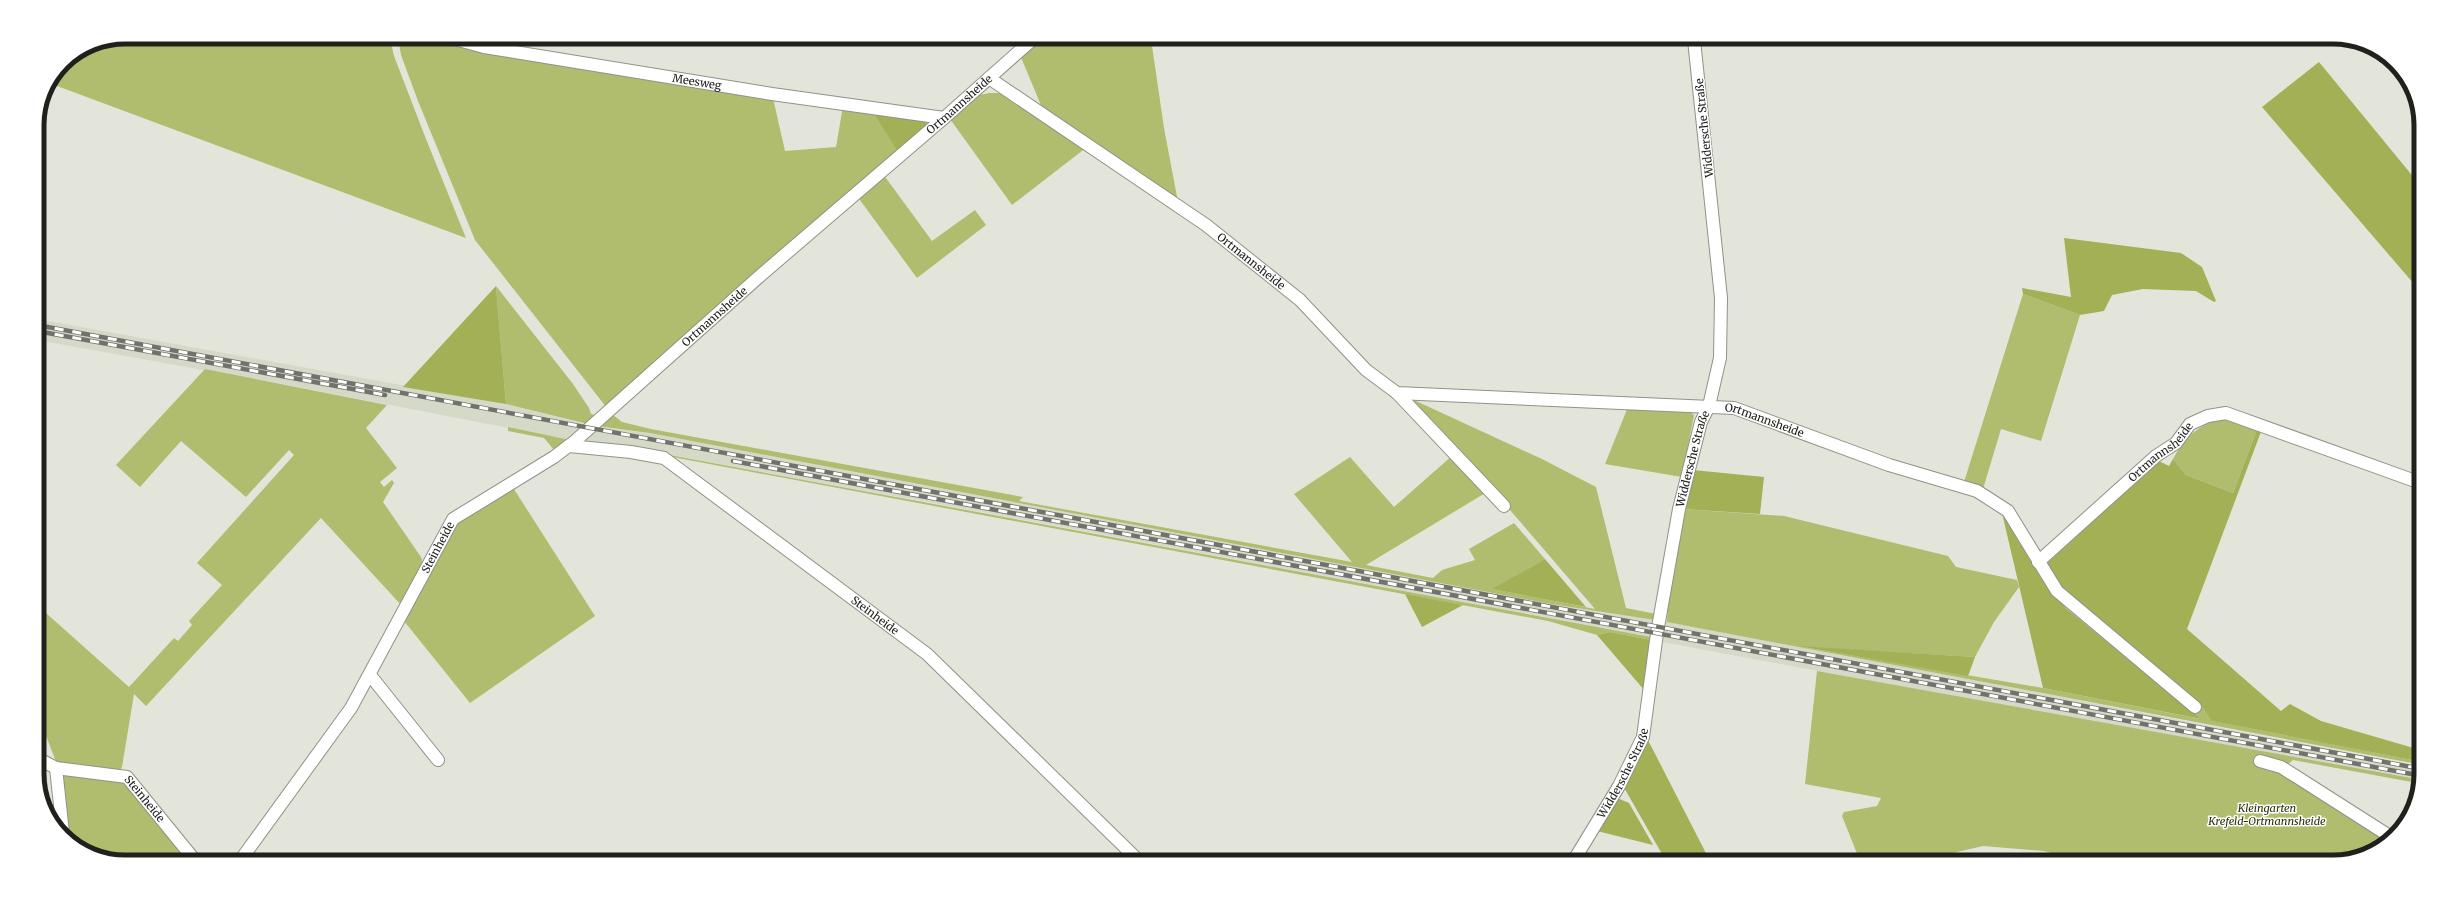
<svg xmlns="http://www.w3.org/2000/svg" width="2458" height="899" viewBox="0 0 2458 899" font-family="Merriweather,serif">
  <rect width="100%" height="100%" fill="#e3e5da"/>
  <path fill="#d5d9c8" d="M37 319 506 404 593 426 650 433 1551 604 1667 622 1798 646 2417 766V779L1973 700 1663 642 1651 640V637L998 515 649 451 570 440 205 369 203 370 37 340Z"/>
  <g fill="#b0bc6e">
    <path d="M125 37 390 38 394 56 426 139 466 238 49 83C72 49 86 45 125 37Z"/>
    <path d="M398 38H436L485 51 773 98 785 151 836 147 843 106 871 110 897 151 607 408 475 240 418 101 401 55Z"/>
    <path d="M1037 39H1151L1164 128 1178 202 1043 110 1020 55Z"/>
    <path d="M989 93H1000L1013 99 1087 147 1012 205 950 119 979 95Z"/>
    <path d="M883 174 932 241 975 210 986 225 917 278 857 196Z"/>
    <path d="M496 286 573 384 589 408 591 414 598 416 588 424 506 404Z"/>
    <path d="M2023 294 2080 315 2041 441 2001 429 1983 489 1964 482Z"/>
    <path d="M205 369 387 405 366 428 397 468 380 482 384 487 392 480 394 483 383 502 421 557 424 566 403 607 321 518 146 706 134 694 122 767 118 773 58 767 37 712V605L129 687 174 638 178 641 192 625 189 621 222 585 197 563 294 455 289 450 246 497 181 441 140 487 116 465Z"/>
    <path d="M1403 395 1542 459 1596 487 1626 608 1656 614 1655 620 1551 604 650 433 597 426 613 415 622 422 651 429 1023 497 1019 501 1352 562 1294 494 1350 457 1394 507 1453 455 1487 492 1366 565 1433 578 1442 570 1475 560 1469 549 1514 523 1545 559 1493 589 1595 609 1492 489Z"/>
    <path d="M1628 407 1687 409 1694 415 1682 477 1605 464Z"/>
    <path d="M2220 419H2235L2258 427 2233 493 2186 475 2173 459C2184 438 2197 426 2220 419Z"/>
    <path d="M508 427 570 440 554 450 544 438 508 431Z"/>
    <path d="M648 451 1651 637V640L1610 632 1597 635 1548 621 651 453Z"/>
    <path d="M512 486 595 616 470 703 404 621 455 520Z"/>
    <path d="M1682 509 1784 516 1948 556 1956 567 2017 580 2019 587 1994 622 1975 657 1803 647 2043 688 2200 719 2192 712 2201 705 2213 721 2417 761V764L1667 622 1669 588Z"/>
    <path d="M1817 671 2417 779V783L2293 760 2285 767 2256 756 2255 764 2287 776 2388 842 2333 862 2081 861 2044 851 1983 846 1944 855 1928 861H1860L1842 816 1844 812 1877 806 1881 798 1805 784Z"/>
    <path d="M59 771 124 780 190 858 97 857 65 835Z"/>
  </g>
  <g fill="#a3b055">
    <path d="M2319 62 2420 185V291L2262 107Z"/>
    <path d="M871 110 927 121 926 127 897 151Z"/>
    <path d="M2064 238 2181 253 2202 267 2216 301 2214 302 2196 291 2143 289 2112 295 2104 311 2080 315 2023 294 2022 288 2071 297Z"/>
    <path d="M496 286 506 404 403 387Z"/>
    <path d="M2258 427 2262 429 2187 629 2281 711 2290 704 2321 721 2417 749V761L2212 721 2201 705 2069 597 2044 566 2159 461 2169 466 2173 459 2186 475 2233 493Z"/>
    <path d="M1693 470 1764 477 1760 514 1682 509Z"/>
    <path d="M2002 513 2041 578 2066 608 2201 719 2043 688Z"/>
    <path d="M1545 559 1586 607 1492 589Z"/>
    <path d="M1405 594 1463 605 1422 627Z"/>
    <path d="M1610 632 1651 640 1645 691 1597 635Z"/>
    <path d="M1798 646 1975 657 1968 676Z"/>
    <path d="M1647 738 1650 744 1710 861H1666L1622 784Z"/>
    <path d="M1615 797 1629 803 1653 845 1597 831Z"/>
  </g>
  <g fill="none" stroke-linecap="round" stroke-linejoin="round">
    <defs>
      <g id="minor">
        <path id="s1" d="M451 38 484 47 772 94 944 118"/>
        <path id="s2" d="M989 78 1206 225 1300 300 1366 370 1397 393 1734 408 1889 465 1977 491 2008 511 2057 591 2195 707"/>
        <path d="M1397 393 1504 506"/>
        <path id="s3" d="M569 446 631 452 664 458 927 654 1138 860"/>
        <path id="s4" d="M2038 562 2156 456 2176 443 2190 424 2208 416 2226 413 2418 482"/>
        <path d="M370 675 438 760"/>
        <path id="s5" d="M37 758 56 768 127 777 193 858"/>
        <path d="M2260 761 2281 767 2297 777 2391 837"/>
        <path d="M56 768 63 833"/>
        <path id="s6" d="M242 858 351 708 453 519 554 457 575 441 761 275 944 118 1033 39"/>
        <path id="s7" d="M1574 860 1619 786 1643 737 1657 633 1679 509 1701 422 1709 406 1720 358 1721 298 1694 40"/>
      </g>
    </defs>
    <use href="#minor" stroke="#909289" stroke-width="14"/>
    <use href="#minor" stroke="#fff" stroke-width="12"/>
    <defs>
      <g id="rail">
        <path d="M37 325 2417 768"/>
        <path d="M37 331 385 395"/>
        <path d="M733 461 2417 775"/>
      </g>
    </defs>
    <use href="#rail" stroke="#71726c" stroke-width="4.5"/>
    <use href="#rail" stroke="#fff" stroke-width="3" stroke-dasharray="9" stroke-linecap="butt"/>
  </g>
  <g text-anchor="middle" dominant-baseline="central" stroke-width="3" stroke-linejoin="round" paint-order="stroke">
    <g font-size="11" fill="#20201d" stroke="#fff">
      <text stroke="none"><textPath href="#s1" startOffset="250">Meesweg</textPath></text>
      <text stroke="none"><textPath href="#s6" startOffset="1056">Ortmannsheide</textPath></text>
      <text transform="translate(1704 128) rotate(-96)">Widdersche Straße</text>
      <text stroke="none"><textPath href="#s2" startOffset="320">Ortmannsheide</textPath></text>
      <text stroke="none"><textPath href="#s6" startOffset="732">Ortmannsheide</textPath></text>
      <text stroke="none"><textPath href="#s2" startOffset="887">Ortmannsheide</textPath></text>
      <text stroke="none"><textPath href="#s4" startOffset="165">Ortmannsheide</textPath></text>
      <text stroke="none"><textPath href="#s7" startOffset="424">Widdersche Straße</textPath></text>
      <text stroke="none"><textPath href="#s6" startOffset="368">Steinheide</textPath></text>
      <text stroke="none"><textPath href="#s3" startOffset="359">Steinheide</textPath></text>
      <text stroke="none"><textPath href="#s7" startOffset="100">Widdersche Straße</textPath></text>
      <text stroke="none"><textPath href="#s5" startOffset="121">Steinheide</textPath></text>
    </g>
    <g font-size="11" font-style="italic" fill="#2b3008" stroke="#fff">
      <text x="2267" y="808">Kleingarten<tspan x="2267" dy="13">Krefeld-Ortmannsheide</tspan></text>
    </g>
  </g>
  <path d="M0 0H2458V899H0ZM125 44H2333A81 81 0 0 1 2414 125V774A81 81 0 0 1 2333 855H125A81 81 0 0 1 44 774V125A81 81 0 0 1 125 44Z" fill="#fff" fill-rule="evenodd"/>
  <path fill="none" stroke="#20201d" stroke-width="5" d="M125 44H2333A81 81 0 0 1 2414 125V774A81 81 0 0 1 2333 855H125A81 81 0 0 1 44 774V125A81 81 0 0 1 125 44Z"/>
</svg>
